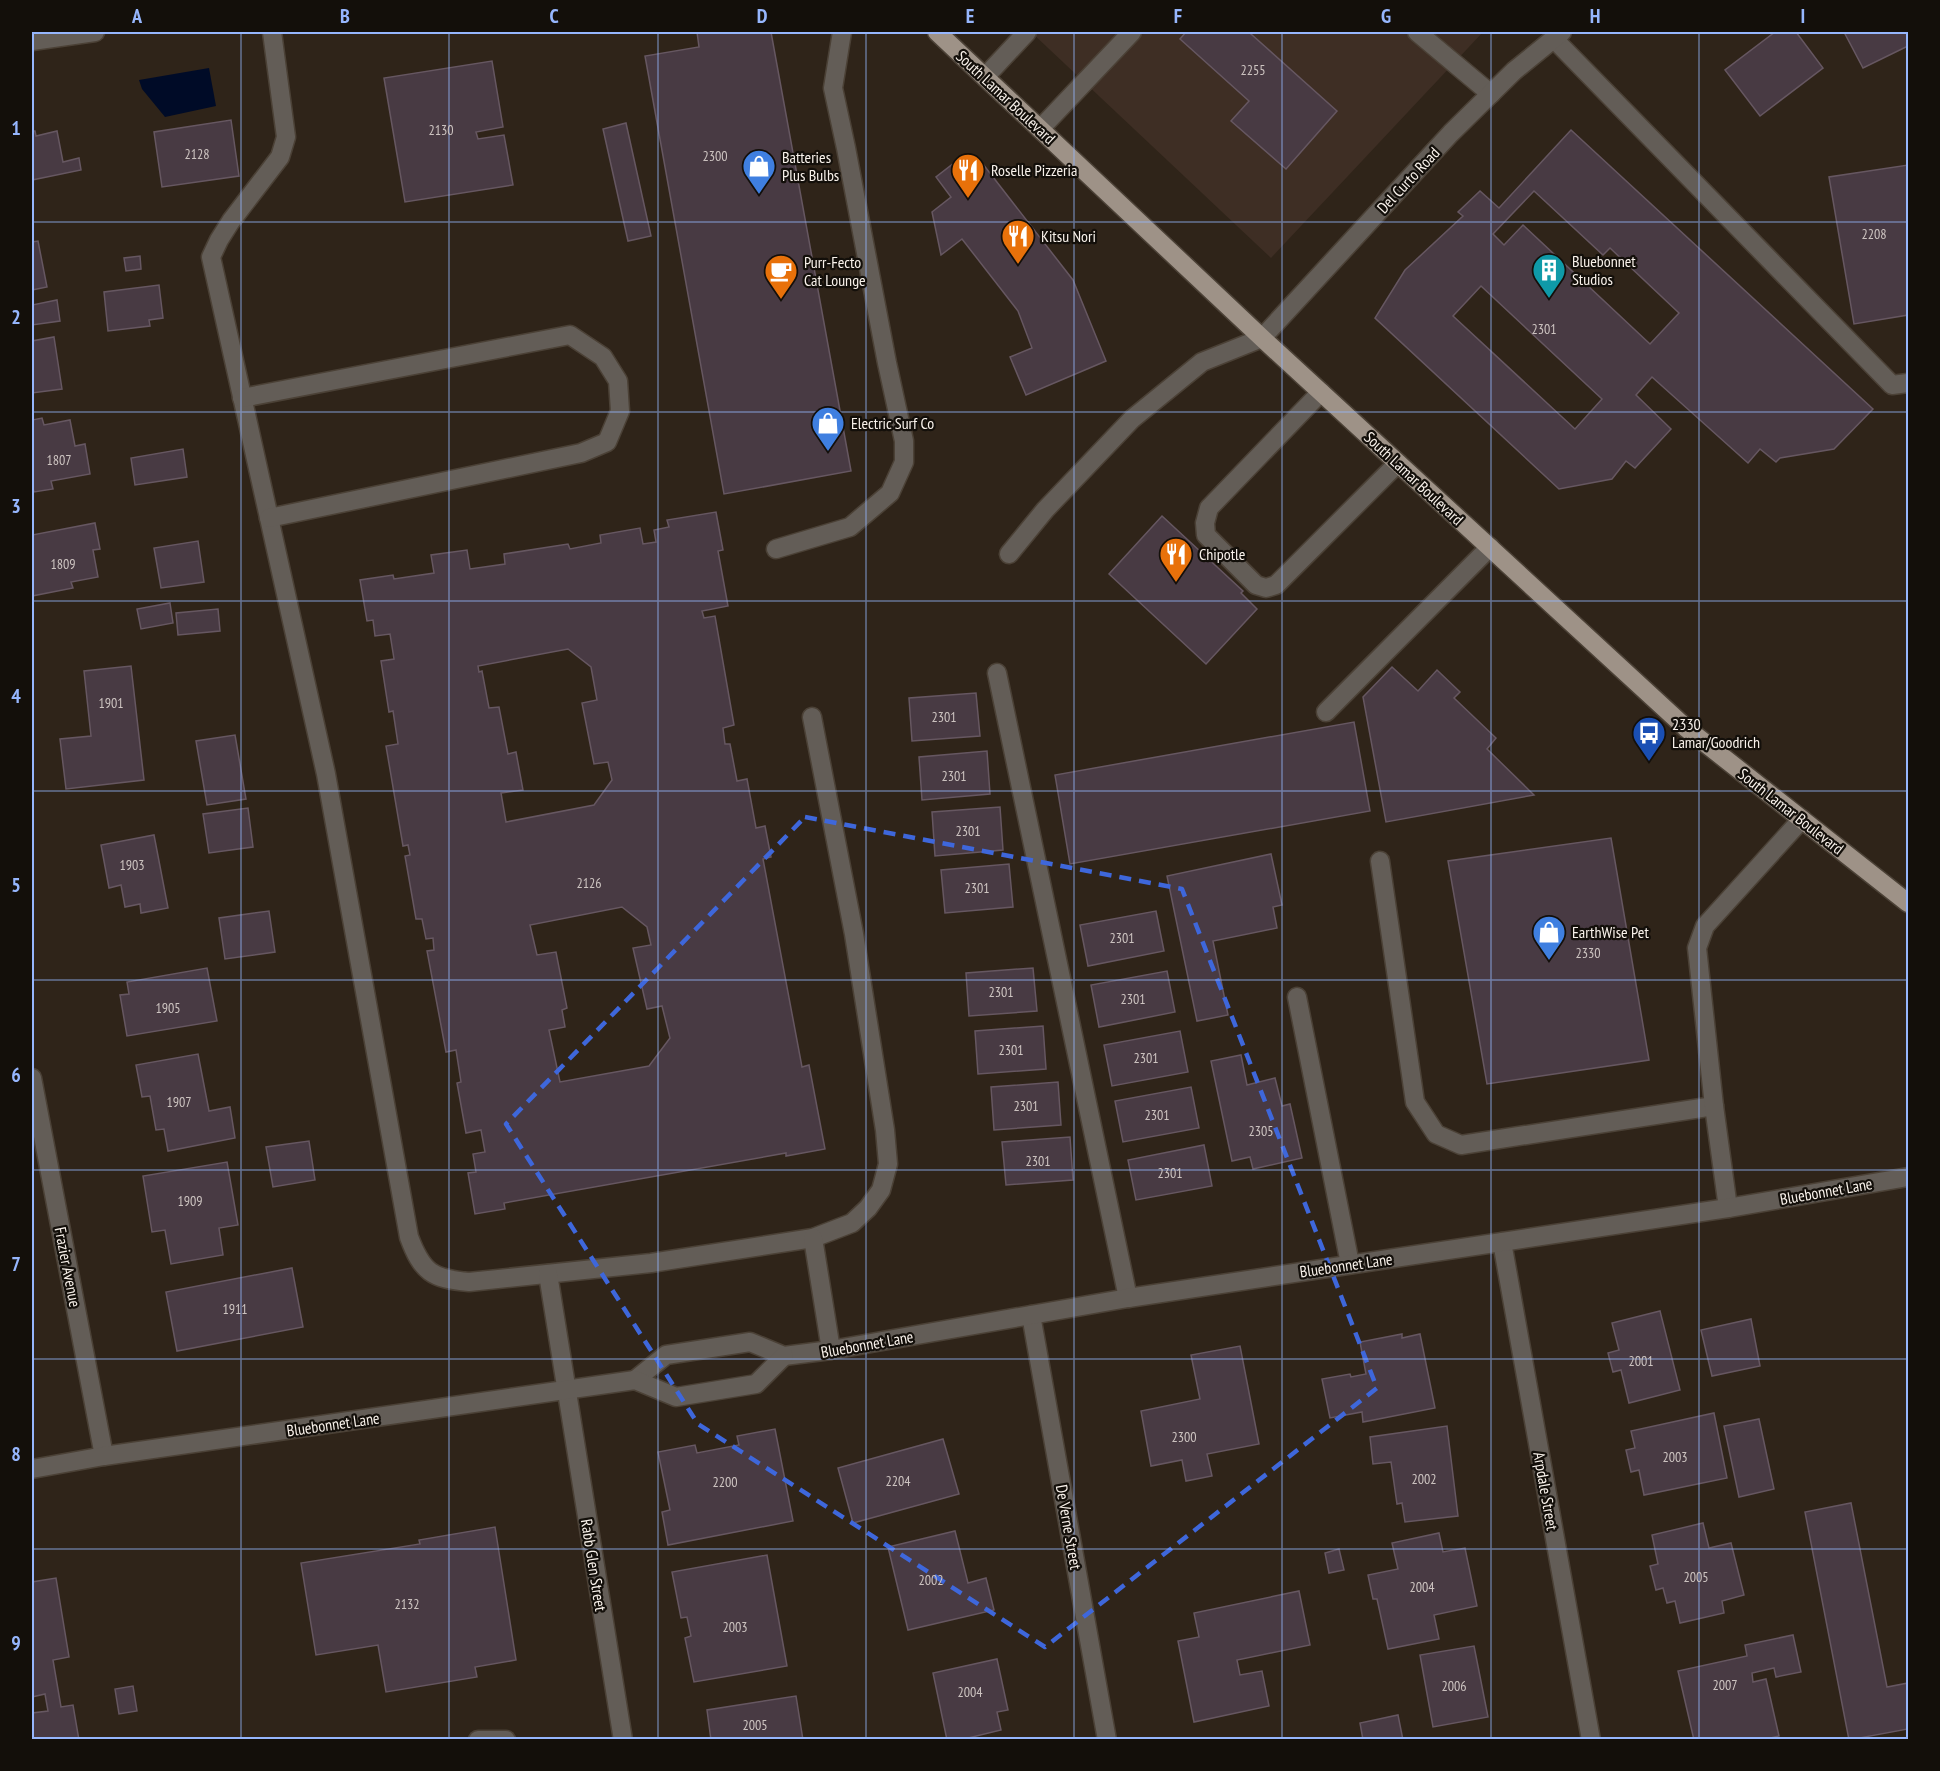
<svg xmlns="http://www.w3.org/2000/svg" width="1940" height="1771" viewBox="0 0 1940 1771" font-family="'PT Sans Narrow',sans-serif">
  <rect width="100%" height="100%" fill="#2f2419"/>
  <path fill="#3e2e24" d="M1031 32H1483L1271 258Z"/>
  <path fill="#000b27" d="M209 68 216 106 165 117 142 89 139 80Z"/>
  <g fill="#483a43" stroke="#665761" stroke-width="1.5" fill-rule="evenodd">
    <path d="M697 32H771L851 471 724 494 645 56 699 47Z"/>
    <path d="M1186 32H1253L1251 34 1337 111 1286 169 1231 121 1249 101 1180 39Z"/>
    <path d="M1775 32H1796L1823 68 1760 116 1725 70Z"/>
    <path d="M1844 32H1908V46L1863 68Z"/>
    <path d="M492 61 503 127 476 132 478 139 504 135 513 185 405 202 384 78Z"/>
    <path d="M231 120 239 176 162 187 154 132Z"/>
    <path d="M626 123 651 236 628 241 603 129Z"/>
    <path d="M1571 130 1873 409 1834 449 1780 458 1776 462 1760 449 1748 463 1652 377 1636 395 1671 429 1635 468 1626 461 1612 479 1559 489 1375 318 1405 270 1463 216 1458 212 1480 191 1499 208ZM1534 191 1603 255 1610 248 1679 313 1650 344 1523 225 1504 245 1493 234ZM1481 286 1602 399 1575 429 1453 316Z"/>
    <path d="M32 131H35L36 136 57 131 63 162 79 158 81 170 32 180Z"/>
    <path d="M963 156 979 159 1073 280 1106 361 1026 395 1010 357 1032 348 1018 311 962 239 941 255 932 212 951 197 936 177Z"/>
    <path d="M1908 165V315L1854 324 1829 177Z"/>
    <path d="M38 241 47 287 32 290V242Z"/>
    <path d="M140 256 141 269 126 271 124 258Z"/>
    <path d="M159 285 163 318 149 320 150 326 108 331 104 292Z"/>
    <path d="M57 300 60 321 32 325V305Z"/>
    <path d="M54 337 62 389 32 393V341Z"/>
    <path d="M42 418 44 425 70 420 75 446 85 444 90 474 51 481 53 489 34 492 32 485V420Z"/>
    <path d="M183 449 187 477 135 485 131 458Z"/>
    <path d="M716 512 723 550 718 551 728 606 702 611 704 618 715 616 734 725 723 728 725 744H730L737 781 747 779 756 828 765 826 771 857 763 859 802 1067 809 1065 825 1149 786 1156V1153L504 1203 505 1209 475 1214 468 1173 476 1172 473 1154 485 1152 481 1130 466 1133 457 1083 461 1082 456 1050 446 1052 427 951 434 950 433 938 426 939 422 919H416L405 856 410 855 408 845 403 846 386 746 398 744 393 711 389 712 381 661 394 659 390 634 375 636 373 620 367 621 360 580 393 575 394 579 434 573 431 555 467 550 470 569 505 564 504 554 568 544 570 549 601 543 600 535 640 528 643 544 656 542 654 530 669 527 667 520ZM568 649 591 667 597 700 582 703 594 764 608 762 612 780 594 805 506 822 501 793 523 790 516 752 508 754 499 707 489 708 482 671 479 672 478 666ZM622 907 647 927 651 945 633 948 647 1009 662 1006 670 1038 649 1066 560 1082 549 1030 565 1027 562 1010 567 1008 556 952 537 955 530 925Z"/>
    <path d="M1162 516 1243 591 1241 593 1257 609 1206 664 1109 574Z"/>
    <path d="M95 523 100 549 93 550 98 577 71 582 73 588 32 596V535Z"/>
    <path d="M198 541 204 582 161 588 154 548Z"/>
    <path d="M170 603 173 623 141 629 137 609Z"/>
    <path d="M218 609 220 631 178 635 176 613Z"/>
    <path d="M131 666 144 780 66 789 60 739 91 736 84 671Z"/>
    <path d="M1392 667 1418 691 1437 670 1460 692 1454 698 1496 738 1487 749 1534 795 1386 822 1363 697Z"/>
    <path d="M976 693 980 736 912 741 909 698Z"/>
    <path d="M1354 722 1370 811 1070 864 1055 775Z"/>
    <path d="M235 735 246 799 207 805 196 741Z"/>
    <path d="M987 751 990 794 922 800 919 757Z"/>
    <path d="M1000 807 1003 850 935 856 932 812Z"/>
    <path d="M248 808 253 847 209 853 203 814Z"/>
    <path d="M154 835 168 908 141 913 140 904 125 907 121 885 109 888 101 845Z"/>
    <path d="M1611 838 1649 1060 1487 1084 1448 861Z"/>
    <path d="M1271 854 1282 905 1273 907 1277 928 1213 941 1228 1015 1197 1021 1167 876Z"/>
    <path d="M1009 864 1013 907 945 913 941 870Z"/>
    <path d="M269 911 275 952 225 959 219 918Z"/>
    <path d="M1156 911 1164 951 1088 966 1080 925Z"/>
    <path d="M207 968 217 1021 127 1036 120 995 129 994 127 982Z"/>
    <path d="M1033 968 1037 1011 969 1016 966 973Z"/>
    <path d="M1167 971 1175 1012 1099 1027 1091 985Z"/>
    <path d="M1043 1026 1046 1069 978 1074 975 1031Z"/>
    <path d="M1180 1031 1188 1072 1112 1086 1104 1045Z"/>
    <path d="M198 1054 209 1111 230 1107 235 1138 168 1151 164 1129 156 1130 150 1096 142 1097 136 1065Z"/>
    <path d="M1241 1055 1247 1085 1275 1078 1282 1106 1290 1104 1302 1158 1253 1169 1250 1157 1232 1161 1211 1061Z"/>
    <path d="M1058 1082 1061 1125 994 1130 991 1087Z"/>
    <path d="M1191 1087 1199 1128 1123 1142 1115 1101Z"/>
    <path d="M1070 1137 1073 1180 1006 1185 1002 1142Z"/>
    <path d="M309 1141 315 1180 273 1187 266 1147Z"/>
    <path d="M1204 1145 1212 1186 1136 1200 1128 1160Z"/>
    <path d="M227 1162 238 1225 219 1228 223 1255 171 1264 165 1230 152 1232 143 1176Z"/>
    <path d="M292 1268 303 1327 177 1351 166 1292Z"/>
    <path d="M1660 1311 1680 1390 1629 1403 1621 1370 1613 1372 1608 1353 1619 1350 1612 1323Z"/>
    <path d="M1751 1319 1760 1366 1712 1376 1701 1330Z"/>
    <path d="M1402 1334V1338L1420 1334 1435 1408 1363 1422 1362 1412 1330 1418 1322 1379 1350 1374 1351 1377 1366 1374 1360 1342Z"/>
    <path d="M1240 1346 1259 1444 1207 1454 1212 1476 1186 1481 1182 1460 1151 1466 1141 1411 1200 1399 1191 1355Z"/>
    <path d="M1714 1413 1727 1478 1644 1495 1639 1470 1631 1472 1626 1450 1635 1448 1631 1431Z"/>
    <path d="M1759 1419 1774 1489 1739 1497 1724 1426Z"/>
    <path d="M1447 1426 1458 1516 1405 1522 1402 1503 1397 1504 1391 1462 1373 1464 1370 1437Z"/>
    <path d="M775 1429 793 1521 668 1545 662 1512 670 1510 658 1452 695 1445 697 1453 739 1445 737 1436Z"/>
    <path d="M943 1439 959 1494 853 1523 838 1468Z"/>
    <path d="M1851 1503 1887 1687 1908 1683V1729L1849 1740 1805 1512Z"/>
    <path d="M1703 1523 1709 1548 1731 1543 1744 1595 1722 1601 1724 1613 1680 1623 1675 1601 1667 1603 1663 1588 1656 1590 1650 1566 1658 1564 1652 1535Z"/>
    <path d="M495 1527 516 1660 475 1667 477 1677 386 1692 378 1645 316 1655 301 1563 420 1544 419 1540Z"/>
    <path d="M955 1531 968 1583 986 1578 994 1610 908 1630 888 1547Z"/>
    <path d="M1439 1533 1443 1552 1465 1548 1477 1606 1434 1615 1439 1639 1388 1649 1377 1599H1373L1368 1575 1398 1569 1392 1543Z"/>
    <path d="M1339 1549 1344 1570 1329 1573 1325 1553Z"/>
    <path d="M767 1555 787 1666 694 1682 685 1638 691 1636 687 1617 681 1618 672 1572Z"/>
    <path d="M56 1578 69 1657 53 1660 61 1707 73 1705 79 1740H32V1713L48 1711 45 1694 32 1697V1582Z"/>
    <path d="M1299 1591 1310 1645 1237 1660 1240 1675 1262 1671 1269 1706 1194 1722 1178 1641 1199 1637 1194 1613Z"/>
    <path d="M1793 1635 1801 1672 1776 1677 1774 1668 1752 1673 1753 1682 1766 1679 1779 1736 1762 1740H1694L1678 1671 1747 1656 1745 1645Z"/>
    <path d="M1474 1646 1488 1717 1433 1727 1420 1655Z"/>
    <path d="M997 1659 1008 1710 997 1712 1001 1730 960 1740H947L933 1673Z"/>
    <path d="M133 1686 137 1711 119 1714 115 1689Z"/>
    <path d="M796 1696 803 1740H711L707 1710Z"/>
    <path d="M1398 1715 1403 1740H1363L1360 1723Z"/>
  </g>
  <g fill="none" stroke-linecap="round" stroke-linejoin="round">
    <defs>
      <g id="minor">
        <path d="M272 32 286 137 280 157 231 221 219 240 211 257 326 774 409 1237C422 1272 432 1279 469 1282L651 1263 813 1238 852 1223 868 1208 881 1190 888 1164 885 1130 854 934 812 717"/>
        <path d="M1417 32 1491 94"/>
        <path d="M1554 39 1892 385 1908 383"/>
        <path d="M32 41 95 32"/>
        <path d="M985 77 1027 32"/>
        <path d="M1040 129 1132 32"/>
        <path d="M1321 392 1209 508 1205 523 1206 535 1256 585 1266 588 1276 585 1398 463"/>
        <path d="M242 398 570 335 603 357 618 381 620 411 607 442 581 453 269 518"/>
        <path d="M776 549 850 527 890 493 904 462V441L887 363 846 148 833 88 842 32"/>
        <path d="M1009 554 1045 510 1132 419 1202 362 1262 338 1451 133 1514 71 1562 32"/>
        <path d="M997 673 1128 1298"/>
        <path d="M1326 712 1490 547"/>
        <path d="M1380 861 1415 1102 1436 1134 1461 1145 1714 1106"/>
        <path d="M1297 997 1350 1264"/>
        <path d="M32 1078 104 1456"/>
        <path d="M1728 1208 1714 1106 1697 948 1705 926 1802 819"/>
        <path d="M813 1238 831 1350"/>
        <path d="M1502 1242 1591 1740"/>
        <path d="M548 1274 623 1740"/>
        <path d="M1031 1315 1107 1740"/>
        <path d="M635 1380 666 1355 750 1342 784 1356 831 1350 1128 1298 1728 1208 1908 1177"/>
        <path d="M32 1469 104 1456 635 1380 676 1397 756 1384 784 1356"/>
        <path d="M478 1740H506"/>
      </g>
      <path id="major" d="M937 32 1262 338 1686 728 1908 903"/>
    </defs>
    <use href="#minor" stroke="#4b4136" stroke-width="21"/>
    <use href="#major" stroke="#4b4136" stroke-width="21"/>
    <use href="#minor" stroke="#635d57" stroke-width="18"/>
    <use href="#major" stroke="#9e9287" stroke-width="18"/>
  </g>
  <path fill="none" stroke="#3e67db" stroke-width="4.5" stroke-dasharray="12 8" stroke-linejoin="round" d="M805 817 1182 889 1377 1388 1045 1647 698 1424 506 1124Z"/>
  <path fill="none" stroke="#96b6fd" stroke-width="1.5" stroke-opacity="0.55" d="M241 32V1740M449 32V1740M658 32V1740M866 32V1740M1074 32V1740M1282 32V1740M1491 32V1740M1699 32V1740M32 222H1908M32 412H1908M32 601H1908M32 791H1908M32 980H1908M32 1170H1908M32 1359H1908M32 1549H1908"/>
  <defs>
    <symbol id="shop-pin" viewBox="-11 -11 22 30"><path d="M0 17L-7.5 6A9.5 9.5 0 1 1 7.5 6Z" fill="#3f7fe0" stroke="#130f0a"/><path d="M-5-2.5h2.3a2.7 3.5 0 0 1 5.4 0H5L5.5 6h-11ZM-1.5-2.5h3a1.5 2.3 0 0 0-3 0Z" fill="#fff"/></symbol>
    <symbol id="restaurant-pin" viewBox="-11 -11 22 30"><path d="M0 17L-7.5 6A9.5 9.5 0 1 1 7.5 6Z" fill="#e8710a" stroke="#130f0a"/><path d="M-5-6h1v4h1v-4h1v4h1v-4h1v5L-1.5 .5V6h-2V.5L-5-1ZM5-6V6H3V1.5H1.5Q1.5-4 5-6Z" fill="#fff"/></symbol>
    <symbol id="building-pin" viewBox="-11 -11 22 30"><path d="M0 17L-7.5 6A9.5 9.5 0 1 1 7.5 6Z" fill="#0f9aa8" stroke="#130f0a"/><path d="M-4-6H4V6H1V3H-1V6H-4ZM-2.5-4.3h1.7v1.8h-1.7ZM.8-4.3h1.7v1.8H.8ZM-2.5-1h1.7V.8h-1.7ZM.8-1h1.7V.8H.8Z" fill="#fff"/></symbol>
    <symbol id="cafe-pin" viewBox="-11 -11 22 30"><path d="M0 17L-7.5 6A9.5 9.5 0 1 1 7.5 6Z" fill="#e8710a" stroke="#130f0a"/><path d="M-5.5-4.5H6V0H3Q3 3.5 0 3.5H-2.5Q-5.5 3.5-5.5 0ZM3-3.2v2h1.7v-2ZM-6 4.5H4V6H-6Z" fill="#fff"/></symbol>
    <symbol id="bus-pin" viewBox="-11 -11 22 30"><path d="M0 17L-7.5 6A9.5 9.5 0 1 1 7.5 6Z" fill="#1a4fb4" stroke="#130f0a"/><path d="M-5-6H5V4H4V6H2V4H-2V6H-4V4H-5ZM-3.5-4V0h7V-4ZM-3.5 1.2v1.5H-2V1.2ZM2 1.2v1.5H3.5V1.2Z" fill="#fff"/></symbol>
  </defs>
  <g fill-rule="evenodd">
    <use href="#shop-pin" x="740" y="147" width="38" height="52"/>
    <use href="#restaurant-pin" x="949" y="151" width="38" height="52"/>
    <use href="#restaurant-pin" x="999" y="217" width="38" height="52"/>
    <use href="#building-pin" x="1530" y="251" width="38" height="52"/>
    <use href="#cafe-pin" x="762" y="252" width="38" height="52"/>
    <use href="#shop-pin" x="809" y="404" width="38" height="52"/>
    <use href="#restaurant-pin" x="1157" y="535" width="38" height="52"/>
    <use href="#bus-pin" x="1630" y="714" width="38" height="52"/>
    <use href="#shop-pin" x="1530" y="913" width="38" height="52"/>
  </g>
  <g text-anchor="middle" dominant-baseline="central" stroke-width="4.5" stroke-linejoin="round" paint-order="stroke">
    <g font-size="14" fill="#cdc4c1">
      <text x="1253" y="70">2255</text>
      <text x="441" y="130">2130</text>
      <text x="197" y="154">2128</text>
      <text x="715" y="156">2300</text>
      <text x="1874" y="234">2208</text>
      <text x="1544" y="329">2301</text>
      <text x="59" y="460">1807</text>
      <text x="63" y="564">1809</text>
      <text x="111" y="703">1901</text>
      <text x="944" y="717">2301</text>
      <text x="954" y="776">2301</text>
      <text x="968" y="831">2301</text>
      <text x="132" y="865">1903</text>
      <text x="589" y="883">2126</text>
      <text x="977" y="888">2301</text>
      <text x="1122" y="938">2301</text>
      <text x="1588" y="953">2330</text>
      <text x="1001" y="992">2301</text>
      <text x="1133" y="999">2301</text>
      <text x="168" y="1008">1905</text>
      <text x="1011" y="1050">2301</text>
      <text x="1146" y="1058">2301</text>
      <text x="179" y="1102">1907</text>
      <text x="1026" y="1106">2301</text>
      <text x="1157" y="1115">2301</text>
      <text x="1261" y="1131">2305</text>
      <text x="1038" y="1161">2301</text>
      <text x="1170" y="1173">2301</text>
      <text x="190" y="1201">1909</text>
      <text x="235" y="1309">1911</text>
      <text x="1641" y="1361">2001</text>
      <text x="1184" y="1437">2300</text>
      <text x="1675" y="1457">2003</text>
      <text x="1424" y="1479">2002</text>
      <text x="898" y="1481">2204</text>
      <text x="725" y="1482">2200</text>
      <text x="1696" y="1577">2005</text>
      <text x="931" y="1580">2002</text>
      <text x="1422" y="1587">2004</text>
      <text x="407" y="1604">2132</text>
      <text x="735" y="1627">2003</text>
      <text x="1725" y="1685">2007</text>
      <text x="1454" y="1686">2006</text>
      <text x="970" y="1692">2004</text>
      <text x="755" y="1725">2005</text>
    </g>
    <g font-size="16" fill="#f9f2eb" stroke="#130f0a">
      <text transform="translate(1006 97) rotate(43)">South Lamar Boulevard</text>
      <text transform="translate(1408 180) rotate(-47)">Del Curto Road</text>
      <text transform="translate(1414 478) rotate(43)">South Lamar Boulevard</text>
      <text transform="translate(1791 811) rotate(38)">South Lamar Boulevard</text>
      <text transform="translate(1826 1191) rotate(-10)">Bluebonnet Lane</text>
      <text transform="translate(1346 1265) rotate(-8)">Bluebonnet Lane</text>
      <text transform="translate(68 1267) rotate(79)">Frazier Avenue</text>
      <text transform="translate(867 1344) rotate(-10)">Bluebonnet Lane</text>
      <text transform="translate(333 1424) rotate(-8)">Bluebonnet Lane</text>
      <text transform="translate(1546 1491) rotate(80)">Arpdale Street</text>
      <text transform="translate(1069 1527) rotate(80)">De Verne Street</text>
      <text transform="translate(594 1565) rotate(81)">Rabb Glen Street</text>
    </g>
    <g font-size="16" fill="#f9f2eb" stroke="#130f0a" text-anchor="start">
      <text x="782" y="157">Batteries<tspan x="782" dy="18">Plus Bulbs</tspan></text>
      <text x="991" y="170">Roselle Pizzeria</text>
      <text x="1041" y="236">Kitsu Nori</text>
      <text x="1572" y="261">Bluebonnet<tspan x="1572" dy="18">Studios</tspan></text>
      <text x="804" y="262">Purr-Fecto<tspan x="804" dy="18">Cat Lounge</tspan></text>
      <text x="851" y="423">Electric Surf Co</text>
      <text x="1199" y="554">Chipotle</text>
      <text x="1672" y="724">2330<tspan x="1672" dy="18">Lamar/Goodrich</tspan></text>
      <text x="1572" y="932">EarthWise Pet</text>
    </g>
  </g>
  <rect width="1940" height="1771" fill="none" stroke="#130f0a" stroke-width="66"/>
  <rect x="33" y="33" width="1874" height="1705" fill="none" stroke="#96b6fd" stroke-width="2"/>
  <g font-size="20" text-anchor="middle" font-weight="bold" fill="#96b6fd">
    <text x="137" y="23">A</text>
    <text x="345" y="23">B</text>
    <text x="554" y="23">C</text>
    <text x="762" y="23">D</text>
    <text x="970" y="23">E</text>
    <text x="1178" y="23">F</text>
    <text x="1386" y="23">G</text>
    <text x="1595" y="23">H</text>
    <text x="1803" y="23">I</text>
    <text x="16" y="135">1</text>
    <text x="16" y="324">2</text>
    <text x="16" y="513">3</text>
    <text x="16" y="703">4</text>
    <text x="16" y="892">5</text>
    <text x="16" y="1082">6</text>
    <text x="16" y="1271">7</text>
    <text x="16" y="1461">8</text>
    <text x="16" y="1650">9</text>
  </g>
</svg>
